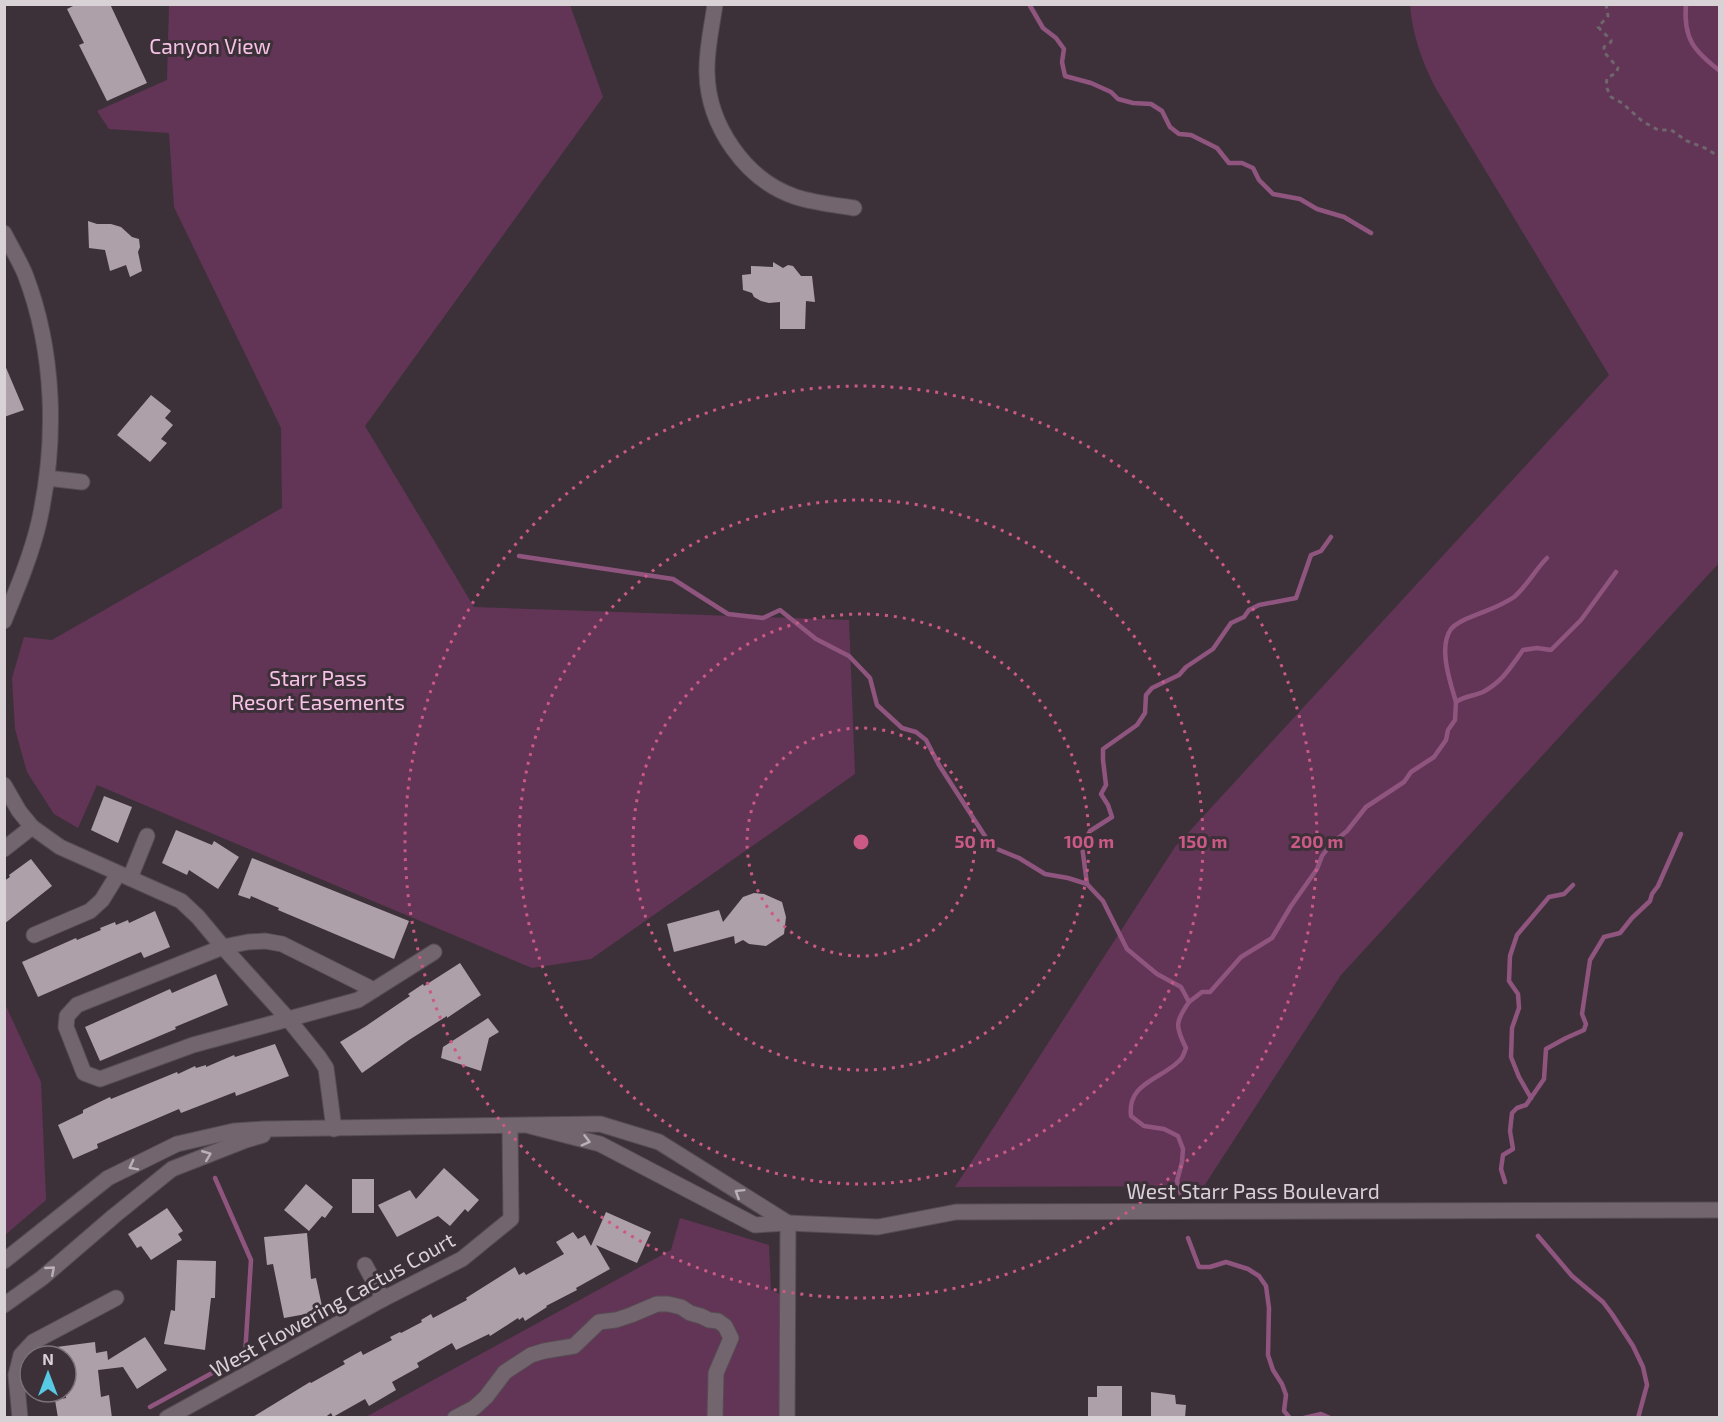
<svg xmlns="http://www.w3.org/2000/svg" width="1724" height="1422" viewBox="0 0 1724 1422" font-family="'Exo 2',sans-serif">
  <rect width="100%" height="100%" fill="#3d3139"/>
  <g fill="#623556">
    <path d="M169 5H570L603 97 365 426 474 607 849 620 855 774 591 959 532 968 97 785 78 828 54 814 27 772 15 729 12 678 24 637 52 640 282 508 281 428 174 207 169 133 109 129 97 111 167 80Z"/>
    <path d="M1410 5H1719V563L1341 975 1204 1186 955 1187 1175 847 1609 375 1435 87C1422 61 1412 34 1410 5Z"/>
    <path d="M5 1004 41 1082 46 1200 5 1235Z"/>
    <path d="M680 1218 769 1245 771 1290 788 1298 787 1417 364 1418 671 1250Z"/>
  </g>
  <g fill="none" stroke-linecap="round" stroke-linejoin="round">
    <g stroke="#8f557f" stroke-width="4.5">
      <path d="M1029 4 1043 28 1056 38 1064 49 1062 62 1065 76 1091 83 1111 92 1118 99 1133 103 1151 104 1162 111 1170 127 1179 134 1191 135 1217 148 1229 163H1242L1253 168 1259 180 1273 194 1300 199 1317 209 1344 217 1371 233"/>
      <path d="M1686 4C1683 39 1694 51 1720 71"/>
      <path d="M519 556 673 579 728 614 763 618 780 610 816 639 849 656 870 678 877 705 902 728 916 732 926 740 939 765 992 847 1019 858 1045 874 1068 878 1087 884 1103 901 1127 949 1157 974 1181 987 1189 1002C1175 1022 1175 1026 1186 1048 1184 1053 1183 1058 1179 1061 1160 1080 1127 1083 1131 1116L1144 1126 1164 1129 1178 1136 1183 1149 1182 1162 1177 1181 1181 1195"/>
      <path d="M1456 702C1450 682 1438 647 1451 629 1457 622 1468 618 1476 615 1488 610 1503 605 1514 597 1527 586 1535 570 1547 558"/>
      <path d="M1087 884 1082 846 1090 831 1112 817 1108 805 1101 794 1106 785 1103 760V749L1137 725 1145 713 1146 695 1152 688 1179 675 1186 667 1213 649 1231 623 1244 617 1249 610 1259 605 1296 598 1311 555 1321 551 1331 537"/>
      <path d="M1189 1002 1202 992H1210L1241 957 1272 938 1291 906 1317 869 1322 856 1331 844 1347 831 1366 807 1404 782 1411 772 1434 757 1446 740 1448 730 1455 720 1456 702C1464 696 1474 696 1483 692 1503 681 1510 668 1523 650L1537 648 1551 650 1581 620 1616 572"/>
      <path d="M1531 1098 1519 1077 1511 1057 1512 1028 1519 1008 1518 994 1509 981 1510 956 1517 935 1549 897 1564 894 1573 885"/>
      <path d="M1505 1182 1501 1169 1503 1155 1513 1149 1510 1131 1512 1113 1517 1108 1526 1105 1544 1079 1546 1049 1566 1038 1584 1030 1586 1024 1582 1014 1590 960 1604 937 1620 933 1632 918 1650 901 1652 894 1658 886 1681 834"/>
      <path d="M1538 1236 1572 1276 1603 1302 1612 1314 1633 1346 1643 1367 1647 1385 1638 1418"/>
      <path d="M1188 1238 1199 1267H1210L1226 1262 1248 1269 1259 1276 1266 1286 1269 1308 1268 1355 1273 1370 1282 1384 1286 1395 1284 1411 1290 1418"/>
      <path d="M150 1407 245 1355 251 1260 215 1178"/>
      <path d="M1304 1418 1321 1414 1330 1418"/>
    </g>
  </g>
  <g fill="#aea0a9">
    <path d="M77 4H110L147 83 107 101 79 45 84 43 67 9Z"/>
    <path d="M88 221 97 224H111L121 227 132 237 139 239 140 247 138 252 142 271 130 277 126 265 110 271 105 250 89 248Z"/>
    <path d="M773 262 783 268 788 265 793 266 801 276H812L815 302 806 301 805 329H780V302L769 303 761 301 754 297 752 293 743 290 742 275 751 274V266L773 267Z"/>
    <path d="M4 363 24 410 4 417Z"/>
    <path d="M151 395 171 411 165 418 173 425 161 439 167 443 150 462 117 435Z"/>
    <path d="M104 796 132 807 118 843 91 830Z"/>
    <path d="M176 830 212 845 214 841 239 857 218 889 189 870 187 875 162 863Z"/>
    <path d="M252 858 409 921 394 959 278 910 279 908 267 903 251 896 250 899 238 895Z"/>
    <path d="M31 859 52 886 4 924V881L10 877 9 875Z"/>
    <path d="M754 893 764 894 782 902 786 917 784 934 766 946 749 944 743 940 735 944 734 936 674 952 667 924 719 910 723 922 743 897Z"/>
    <path d="M155 911 170 947 144 958 141 952 38 997 22 962 76 938 77 940 101 930 100 928 115 922 116 925 128 920 129 923Z"/>
    <path d="M460 963 481 995 447 1018V1016L409 1040 362 1073 340 1042 366 1026 410 996 408 994 423 984 424 986Z"/>
    <path d="M216 974 228 1005 175 1027 176 1029 100 1061 85 1027 170 989 172 993Z"/>
    <path d="M488 1018 499 1032 489 1038 481 1071 441 1058 443 1047Z"/>
    <path d="M275 1044 289 1076 236 1096 235 1092 181 1113 179 1109 97 1144 98 1148 73 1159 58 1125 83 1113V1110L110 1097 111 1099 177 1072 178 1074 195 1066 196 1068 206 1065V1067L234 1055 235 1057Z"/>
    <path d="M444 1168 479 1200 468 1212 465 1209 450 1226 438 1216 397 1237 378 1205 410 1190 416 1199Z"/>
    <rect x="352" y="1179" width="22" height="34"/>
    <path d="M306 1184 333 1207 325 1218 322 1216 309 1231 284 1210Z"/>
    <path d="M167 1208 183 1231 178 1234 182 1240 151 1260 141 1246 137 1248 128 1234Z"/>
    <path d="M606 1212 651 1232 637 1263 596 1245 610 1269 576 1288 577 1290 546 1306 547 1307 525 1321 523 1317 519 1320 518 1318 490 1336 489 1334 456 1350 452 1343 417 1363 419 1367 392 1382 396 1390 369 1406 365 1399 333 1417 331 1413 324 1418H251L310 1382 311 1383 345 1364 343 1361 361 1351 363 1355 392 1340 390 1337 400 1332 401 1333 422 1322 421 1320 431 1314 433 1318 467 1300 466 1298 515 1267 519 1275 524 1272 526 1275 564 1254 556 1242 573 1232 578 1239 585 1235 591 1246Z"/>
    <path d="M307 1233 311 1279 316 1278 323 1311 284 1318 273 1264 267 1265 264 1237Z"/>
    <path d="M177 1260 216 1261 215 1298H211L205 1350 164 1344 171 1310 175 1311Z"/>
    <path d="M145 1337 167 1370 137 1389 123 1367 98 1370 101 1397 109 1395 112 1418H58L55 1400 66 1398V1356H42L41 1349 95 1342 96 1353 107 1351 108 1360Z"/>
    <path d="M1097 1386H1122V1418H1088V1397H1097Z"/>
    <path d="M1151 1392 1175 1395 1176 1404 1186 1405 1185 1418H1151Z"/>
  </g>
  <g fill="none" stroke-linecap="round" stroke-linejoin="round">
    <defs>
      <g id="minor">
        <path d="M715 4C712 27 706 50 707 73 708 125 745 180 796 197 815 203 835 205 854 208"/>
        <path d="M4 233C11 247 19 260 25 274 55 352 57 441 39 522 31 556 17 589 4 621"/>
        <path d="M47 478 82 482"/>
        <path d="M4 785 19 811 32 827 60 847 181 901 198 917 223 947 289 1020 318 1056 326 1068 334 1129"/>
        <path d="M4 849 32 827"/>
        <path d="M130 878 147 836"/>
        <path d="M34 935 90 911 102 900 118 874"/>
        <path d="M374 990 282 944 265 941 248 942 223 947 77 1005 67 1016 66 1027 84 1073 100 1079 193 1045 358 1000 434 952"/>
        <path d="M530 1126 600 1144 755 1225 788 1223 878 1227 956 1212 1720 1210"/>
        <path d="M4 1261 108 1178 177 1144 234 1131 264 1129 600 1124 659 1142 788 1223"/>
        <path d="M365 1265 383 1299"/>
        <path d="M4 1305 42 1278 114 1216 172 1169 246 1140 263 1135"/>
        <path d="M20 1418 16 1375 21 1355 33 1342 116 1298"/>
        <path d="M167 1418 383 1299 462 1259 511 1219 510 1126"/>
        <path d="M455 1418 474 1408 486 1397 505 1372 531 1355 544 1351 574 1346 599 1322 616 1320 631 1315 657 1304H668L681 1307 690 1313 701 1316 709 1320 718 1321 725 1326 731 1338 716 1373 715 1418"/>
        <path d="M787 1418 788 1223"/>
      </g>
    </defs>
    <use href="#minor" stroke="#564d53" stroke-width="17"/>
    <path stroke="#6f656c" stroke-width="3" stroke-dasharray="4.5 4.5" stroke-linecap="butt" d="M1606 4 1608 16 1598 27 1611 40V42L1604 47V52L1618 68 1616 73 1607 78 1606 86 1611 97 1622 103 1642 121 1658 130H1671L1687 141 1705 148 1720 157"/>
    <use href="#minor" stroke="#72656e" stroke-width="15"/>
  </g>
  <defs><path id="oneway-chevron" d="M-2-3.5L2.5 0L-2 3.5" fill="none" stroke-width="1.6" stroke-linecap="round" stroke-linejoin="round" transform="scale(1.5)"/></defs>
  <g stroke="#b9b1b7">
    <use href="#oneway-chevron" transform="translate(586 1141) rotate(15)"/>
    <use href="#oneway-chevron" transform="translate(207 1155) rotate(-22)"/>
    <use href="#oneway-chevron" transform="translate(133 1166) rotate(153)"/>
    <use href="#oneway-chevron" transform="translate(739 1193) rotate(-148)"/>
    <use href="#oneway-chevron" transform="translate(51 1270) rotate(-41)"/>
  </g>
  <g fill="none" stroke="#ca5986" stroke-width="3" stroke-dasharray="3 6">
    <circle cx="861" cy="842" r="114"/>
    <circle cx="861" cy="842" r="228"/>
    <circle cx="861" cy="842" r="342"/>
    <circle cx="861" cy="842" r="456"/>
  </g>
  <g text-anchor="middle" dominant-baseline="central" stroke-width="6" stroke-linejoin="round" paint-order="stroke">
    <g font-size="21" fill="#f6c2e6" stroke="#3d3139">
      <text x="210" y="45">Canyon View</text>
      <text x="318" y="677">Starr Pass<tspan x="318" dy="24">Resort Easements</tspan></text>
    </g>
    <g font-size="21" fill="#d8d1d6" stroke="#3d3139">
      <text x="1253" y="1190">West Starr Pass Boulevard</text>
      <text transform="translate(332 1304) rotate(-29)">West Flowering Cactus Court</text>
    </g>
  </g>
  <circle cx="861" cy="842" r="9" fill="#ca5986" stroke="#3d3139" stroke-width="3"/>
  <g font-size="18" text-anchor="middle" font-weight="bold" fill="#ca5986" stroke="#3d3139" stroke-width="6" stroke-linejoin="round" paint-order="stroke">
    <text x="975" y="848">50 m</text>
    <text x="1089" y="848">100 m</text>
    <text x="1203" y="848">150 m</text>
    <text x="1317" y="848">200 m</text>
  </g>
  <rect width="1724" height="1422" fill="none" stroke="#d8d1d6" stroke-width="12"/>
  <g transform="translate(48 1374)"><circle r="28" fill="#3d3139" stroke="#7b7178" stroke-width="1.5"/>
  <path d="M0-4.5L10 22L0 15L-10 22Z" fill="#58c9e3"/>
  <text y="-9" font-size="16" font-weight="bold" text-anchor="middle" fill="#d8d1d6">N</text>
  </g>
</svg>
